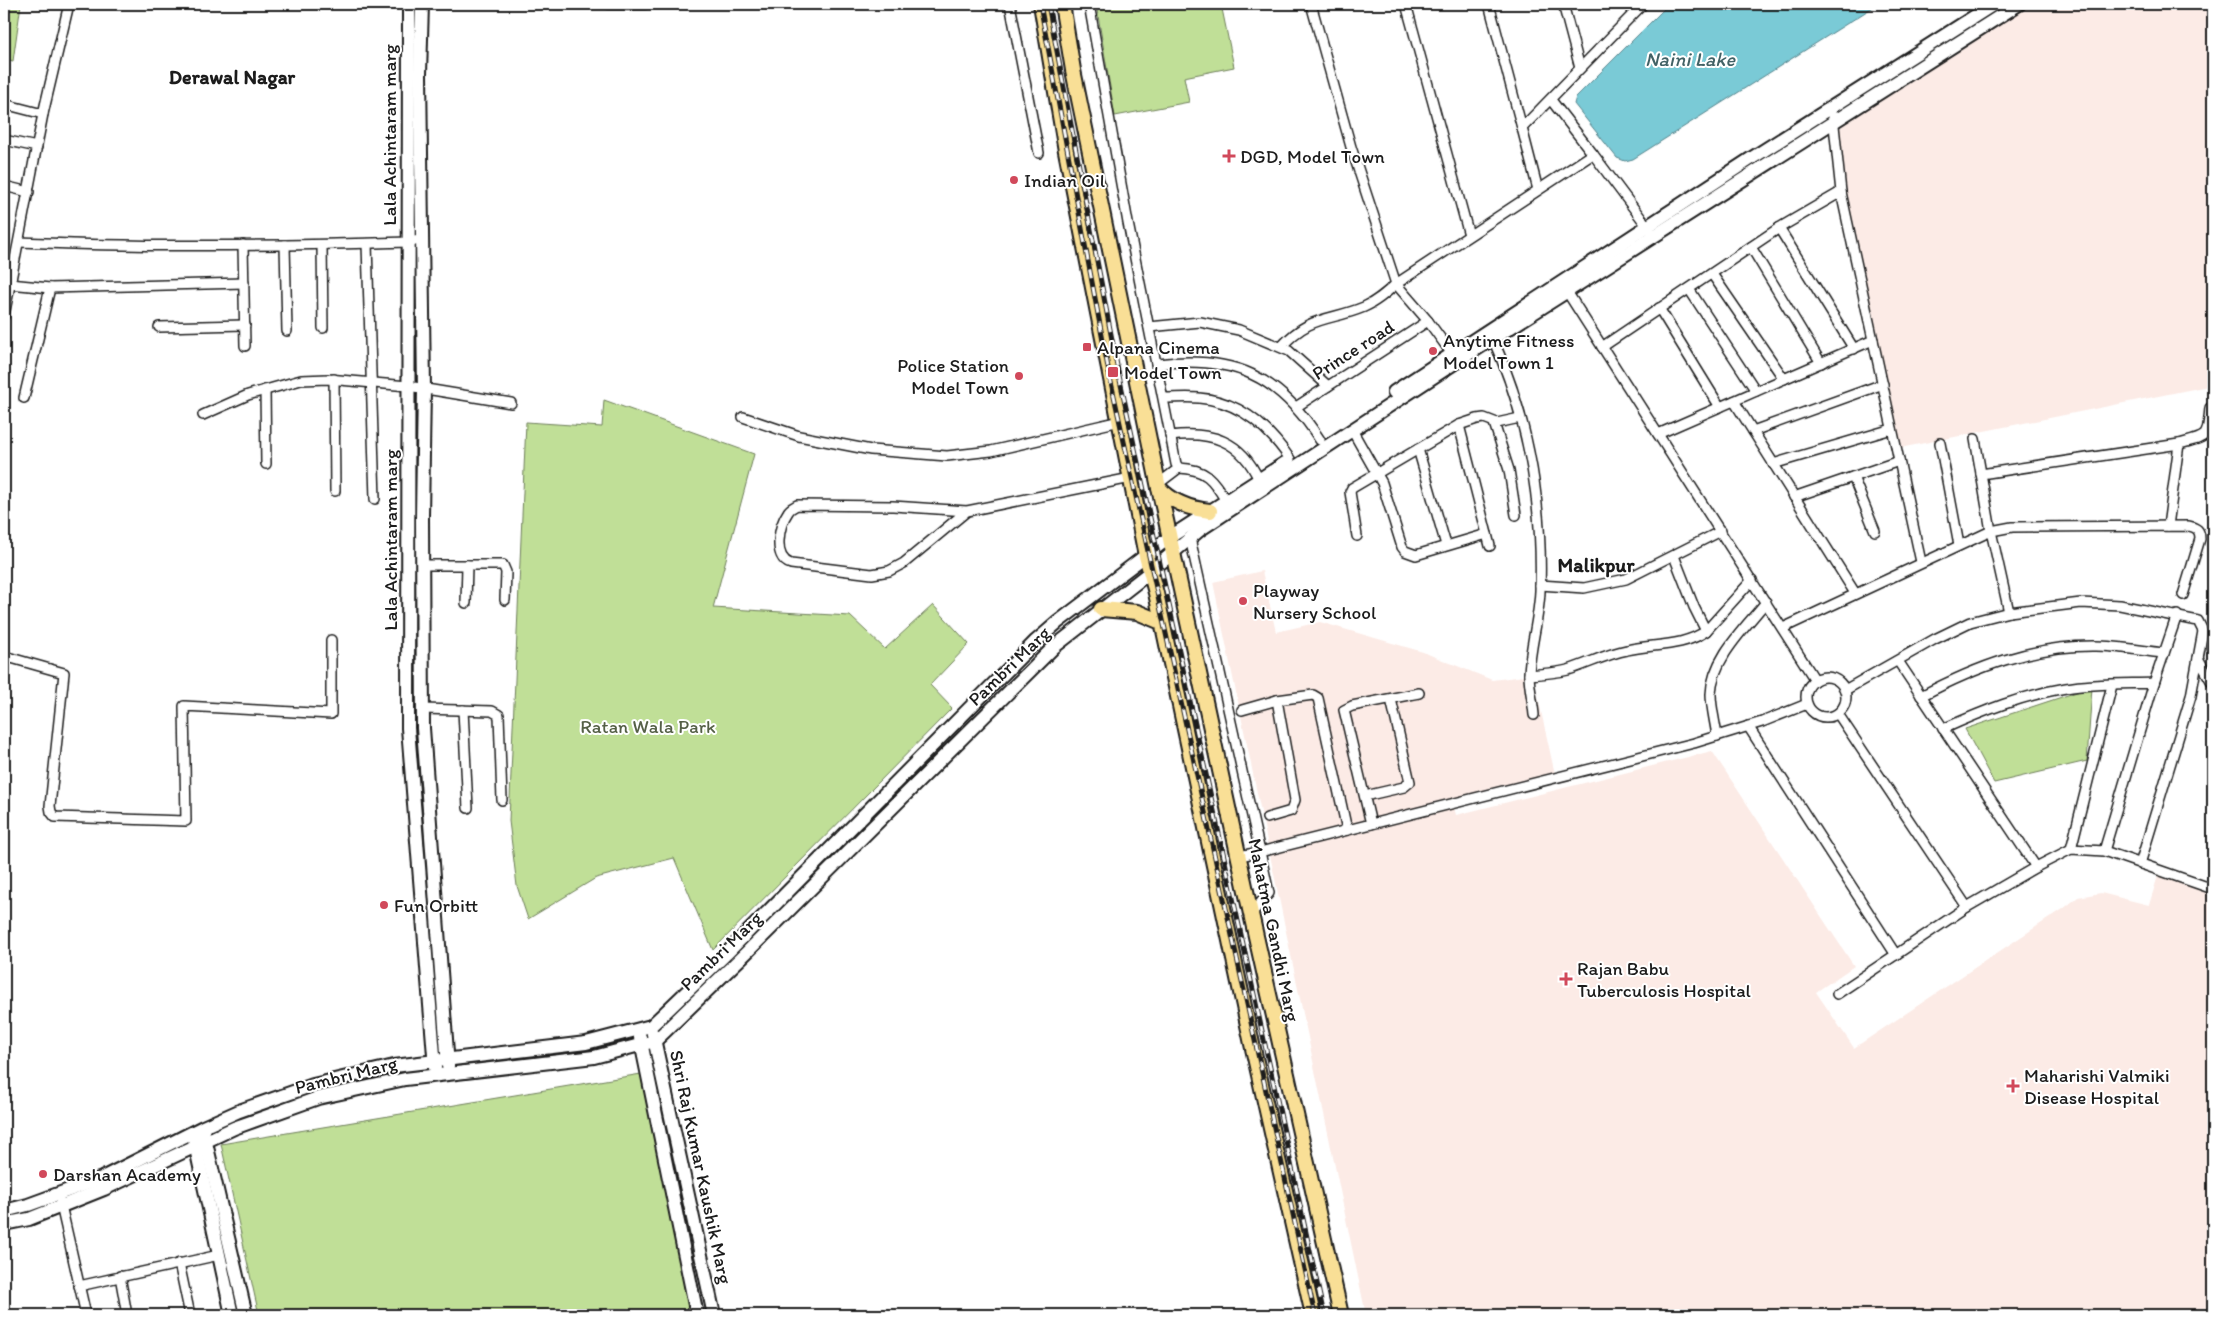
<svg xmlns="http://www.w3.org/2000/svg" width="2217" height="1319" viewBox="0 0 2217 1319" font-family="Itim,sans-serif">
  <rect width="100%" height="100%" fill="#fff"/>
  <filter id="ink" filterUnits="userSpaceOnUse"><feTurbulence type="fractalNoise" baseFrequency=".02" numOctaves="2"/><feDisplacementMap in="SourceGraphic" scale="10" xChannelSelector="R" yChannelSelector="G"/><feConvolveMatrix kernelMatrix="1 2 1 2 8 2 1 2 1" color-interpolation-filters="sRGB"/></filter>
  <g filter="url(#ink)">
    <g fill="#fcebe6">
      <path d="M2025 4H2213V385L1900 448 1831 130Z"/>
      <path d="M1262 571 1276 632 1320 622 1423 652 1492 680 1533 675 1556 779 1453 803 1456 815 1712 751 1854 966 1816 992 1854 1048 2063 909 2078 897 2101 893 2149 905 2161 866 2213 884V1315H1366L1213 582Z"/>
    </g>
    <g fill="#c0df97" stroke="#6e7e5a">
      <path d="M4 4H21L13 61 4 59Z"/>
      <path d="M1096 4H1221L1234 67 1184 77 1189 102 1115 116Z"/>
      <path d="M604 400 754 454 713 608 850 616 885 649 933 605 969 644 930 685 952 708 713 950 674 858 596 878 528 919 517 886 509 821 526 422 602 427Z"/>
      <path d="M2092 687 2087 761 1994 783 1965 729Z"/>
      <path d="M647 1073 696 1315H259L221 1144Z"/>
    </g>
    <path fill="#7acad6" stroke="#54848c" d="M1669 4H1878L1633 159 1625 161 1617 158 1574 104 1576 97Z"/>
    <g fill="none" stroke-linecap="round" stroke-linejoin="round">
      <defs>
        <g id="street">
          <path d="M609 4H645"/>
          <path d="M1010 4 1039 153"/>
          <path d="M1089 4 1128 223 1176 464 1179 468C1206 469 1213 479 1226 501"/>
          <path d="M1311 4 1351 147 1396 284 1428 321 1452 354"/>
          <path d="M1406 4 1469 235"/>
          <path d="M1489 4 1522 128"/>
          <path d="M1563 4 1580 68"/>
          <path d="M4 104 43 114"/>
          <path d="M1833 116 1841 192 1921 562"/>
          <path d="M4 140 37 147"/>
          <path d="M1593 154 1650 230"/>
          <path d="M4 186 29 192"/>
          <path d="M1538 190 1522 128 1643 4"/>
          <path d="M1779 228 1854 349"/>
          <path d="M19 242C148 248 279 246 408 242L421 240"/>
          <path d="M367 244 375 499"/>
          <path d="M243 245 245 346"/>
          <path d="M285 245 287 331"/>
          <path d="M322 245 323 328"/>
          <path d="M1751 247 1821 363"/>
          <path d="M1712 274 1784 379"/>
          <path d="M10 284 50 288 244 283"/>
          <path d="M1564 287 1815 680"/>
          <path d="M1689 289 1756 391"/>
          <path d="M1659 308 1720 407"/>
          <path d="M4 316 43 114 69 4"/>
          <path d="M159 327 245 325"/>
          <path d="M1149 327 1200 322 1239 330 1289 351 1328 386"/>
          <path d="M1493 339C1528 418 1543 505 1540 591 1539 619 1530 646 1529 674 1529 687 1533 702 1534 715"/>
          <path d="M1281 347C1311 314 1328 322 1364 307 1376 302 1386 293 1396 284L1593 154 1551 100"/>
          <path d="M1602 347 1779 228 1841 192"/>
          <path d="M1157 364C1233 355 1279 375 1320 440"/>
          <path d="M334 379 335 491"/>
          <path d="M265 390 266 464"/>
          <path d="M24 398 50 288"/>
          <path d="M1164 398C1175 398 1188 397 1199 398 1239 401 1269 428 1290 459"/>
          <path d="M1734 401 1855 593"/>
          <path d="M1296 407 1428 321"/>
          <path d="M203 415 248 395 301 380 328 379 408 386 511 403"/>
          <path d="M743 417 799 436 871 450 947 456 991 451 1120 421"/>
          <path d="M1494 423 1509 470 1516 515"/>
          <path d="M1459 425 1477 419 1484 418 1497 423 1520 418"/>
          <path d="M1352 430 1382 483 1402 547 1405 551 1416 555 1487 534 1459 425 1352 488 1350 492 1357 536"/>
          <path d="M1753 431 1883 384"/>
          <path d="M1658 434 1873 340"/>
          <path d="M1170 436C1211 431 1241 440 1259 480"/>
          <path d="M1975 439 1991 531 2009 612"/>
          <path d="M1940 443 1959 545"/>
          <path d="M2179 444C2209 436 2207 439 2210 408"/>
          <path d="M1418 449 1446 545"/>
          <path d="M1773 464 1892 429"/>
          <path d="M1981 474 2179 444 2168 526"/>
          <path d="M1853 477 1875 531"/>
          <path d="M1158 484 1179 468"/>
          <path d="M1794 497 1899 461"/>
          <path d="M967 511 893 506 797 505C794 507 790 508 788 512 779 525 772 558 791 564L872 574 889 571 904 563 967 511 1131 478"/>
          <path d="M1487 534 1490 546"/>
          <path d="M1190 538 1260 852 1239 856"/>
          <path d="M1674 556 1694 607 1706 631"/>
          <path d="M422 565H503L506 572 505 600"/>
          <path d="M1540 585 1584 588 1626 579 1721 531"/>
          <path d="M466 603 467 565"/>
          <path d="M1783 628 1991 531 2012 527 2189 526C2197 528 2200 530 2200 539L2183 595"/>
          <path d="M4 656 64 673 50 806 51 812 55 817 186 821 184 706 331 714V640"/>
          <path d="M2198 658 2213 684"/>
          <path d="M1898 661 2036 867"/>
          <path d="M1529 675C1542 674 1555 673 1568 670 1588 664 1606 654 1627 650 1653 644 1683 647 1706 631L1752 580"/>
          <circle cx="1826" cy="697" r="20"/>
          <path d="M2154 683 2177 615"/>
          <path d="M1845 690 1935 639 1970 622 2009 612 2081 603 2120 605 2198 621 2203 631 2191 696 2140 864"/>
          <path d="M1921 696C1976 667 2033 645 2096 646 2118 646 2142 651 2164 653"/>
          <path d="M423 709 492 711 499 715 502 800"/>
          <path d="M463 710 468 808"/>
          <path d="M1242 710 1277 700 1313 695 1318 698 1347 830"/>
          <path d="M1838 714 1967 907"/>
          <path d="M1748 726 1896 955"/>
          <path d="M1943 729C1983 711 2023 695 2066 688 2095 683 2126 684 2154 683L2104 851"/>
          <path d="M1717 736C1715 722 1711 707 1711 694 1712 658 1746 627 1766 602"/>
          <path d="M1365 796 1404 787 1410 782 1391 699"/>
          <path d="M1267 818 1291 811 1295 800 1277 700"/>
          <path d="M1371 824 1344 710 1352 706 1419 693"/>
          <path d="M2071 849 2112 685"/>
          <path d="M1251 914 1269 893 1260 852 1694 743 1762 722 1807 704"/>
          <path d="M1837 994 1967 907 2036 867 2071 849 2104 851 2213 889"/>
          <path d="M60 1201 86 1315"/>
          <path d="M179 1263 190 1315"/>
          <path d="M120 1276 127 1315"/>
          <path d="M79 1286 219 1255"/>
        </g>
        <g id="secondary">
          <path d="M409 4 408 728 435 1068"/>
          <path d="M422 4 420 74 424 389 422 517 423 728 448 1066"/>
          <path d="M1394 392 1752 158 1994 4"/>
          <path d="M653 1034 714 1315"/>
          <path d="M640 1037 697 1315"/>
          <path d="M204 1134 246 1315"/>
          <path d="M194 1139 232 1315"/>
          <path d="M4 1211 28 1205 102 1178 203 1127 239 1111 313 1085 394 1066 586 1043 651 1026 726 954 1036 641 1058 622 1170 537 1285 463"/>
          <path d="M4 1224 29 1219 104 1189 234 1128 318 1098 405 1079 594 1057 655 1041 746 953 1054 647 1150 572 1201 529 1456 362 2019 4"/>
        </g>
        <g id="primary">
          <path d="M1041 4 1066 151 1146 556 1156 593 1252 1044 1313 1315"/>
          <path d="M1062 4 1073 70 1159 488 1251 914 1341 1315"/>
          <path d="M1159 488C1173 503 1190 509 1210 511"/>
          <path d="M1101 609 1137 612 1161 622"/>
        </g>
      </defs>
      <use href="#street" stroke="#1c1c1c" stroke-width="12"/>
      <use href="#secondary" stroke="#1c1c1c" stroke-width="16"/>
      <use href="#primary" stroke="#1c1c1c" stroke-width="18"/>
      <use href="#street" stroke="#fff" stroke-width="9"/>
      <use href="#secondary" stroke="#fff" stroke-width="12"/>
      <use href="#primary" stroke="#f9df96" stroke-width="14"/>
      <defs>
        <g id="rail">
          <path d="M1040 4 1109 373 1315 1315"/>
          <path d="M1048 4 1118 371 1324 1315"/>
        </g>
      </defs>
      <use href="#rail" stroke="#1c1c1c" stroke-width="5"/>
      <use href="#rail" stroke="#fff" stroke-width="3" stroke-dasharray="9" stroke-linecap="butt"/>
    </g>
  </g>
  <g fill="#d1495b" stroke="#fff" stroke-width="2">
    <path d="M1226.5 148.5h5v5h5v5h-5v5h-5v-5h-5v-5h5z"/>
    <circle cx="1014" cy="180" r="5"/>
    <rect x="1082" y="342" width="10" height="10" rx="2.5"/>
    <circle cx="1433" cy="351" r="5"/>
    <rect x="1107" y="366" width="12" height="12" rx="2.5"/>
    <circle cx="1019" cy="376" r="5"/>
    <circle cx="1243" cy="601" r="5"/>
    <circle cx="384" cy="905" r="5"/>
    <path d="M1563.5 971.5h5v5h5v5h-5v5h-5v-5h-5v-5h5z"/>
    <path d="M2010.5 1078.5h5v5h5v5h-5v5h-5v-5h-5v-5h5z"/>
    <circle cx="43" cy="1174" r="5"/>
  </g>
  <g text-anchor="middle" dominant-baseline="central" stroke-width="4" stroke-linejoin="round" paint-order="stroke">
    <g font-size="19" fill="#1c1c1c" stroke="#fff">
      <text transform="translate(389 135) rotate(-90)">Lala Achintaram marg</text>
      <text transform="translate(1353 350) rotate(-33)">Prince road</text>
      <text transform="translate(390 540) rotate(-90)">Lala Achintaram marg</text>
      <text transform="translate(1009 666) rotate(-44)">Pambri Marg</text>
      <text transform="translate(1274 930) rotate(78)">Mahatma Gandhi Marg</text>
      <text transform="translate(721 951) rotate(-44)">Pambri Marg</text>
      <text transform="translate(346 1075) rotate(-14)">Pambri Marg</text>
      <text transform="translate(701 1167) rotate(78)">Shri Raj Kumar Kaushik Marg</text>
    </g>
    <g font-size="19" fill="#1c1c1c" stroke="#fff" text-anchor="start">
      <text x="1240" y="156">DGD, Model Town</text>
      <text x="1024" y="180">Indian Oil</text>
      <text x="1443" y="340">Anytime Fitness<tspan x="1443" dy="22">Model Town 1</tspan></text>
      <text x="1097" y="347">Alpana Cinema</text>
      <text x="1009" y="365" text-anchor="end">Police Station<tspan x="1009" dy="22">Model Town</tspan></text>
      <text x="1124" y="372">Model Town</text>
      <text x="1253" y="590">Playway<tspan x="1253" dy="22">Nursery School</tspan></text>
      <text x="394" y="905">Fun Orbitt</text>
      <text x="1577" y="968">Rajan Babu<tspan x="1577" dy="22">Tuberculosis Hospital</tspan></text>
      <text x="2024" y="1075">Maharishi Valmiki<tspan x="2024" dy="22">Disease Hospital</tspan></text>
      <text x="53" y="1174">Darshan Academy</text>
    </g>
    <g font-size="19" fill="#556047" stroke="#fff">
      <text x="648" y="726">Ratan Wala Park</text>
    </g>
    <g font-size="20" font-style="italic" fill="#426266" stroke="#fff">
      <text x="1690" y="59">Naini Lake</text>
    </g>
    <g font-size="20" font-weight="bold" fill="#1c1c1c" stroke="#fff">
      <text x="232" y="77">Derawal Nagar</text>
      <text x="1596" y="565">Malikpur</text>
    </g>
  </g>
  <rect width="2217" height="1319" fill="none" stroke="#fff" stroke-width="20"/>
  <rect x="10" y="10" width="2197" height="1299" fill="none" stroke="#1c1c1c" stroke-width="2" filter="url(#ink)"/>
</svg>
